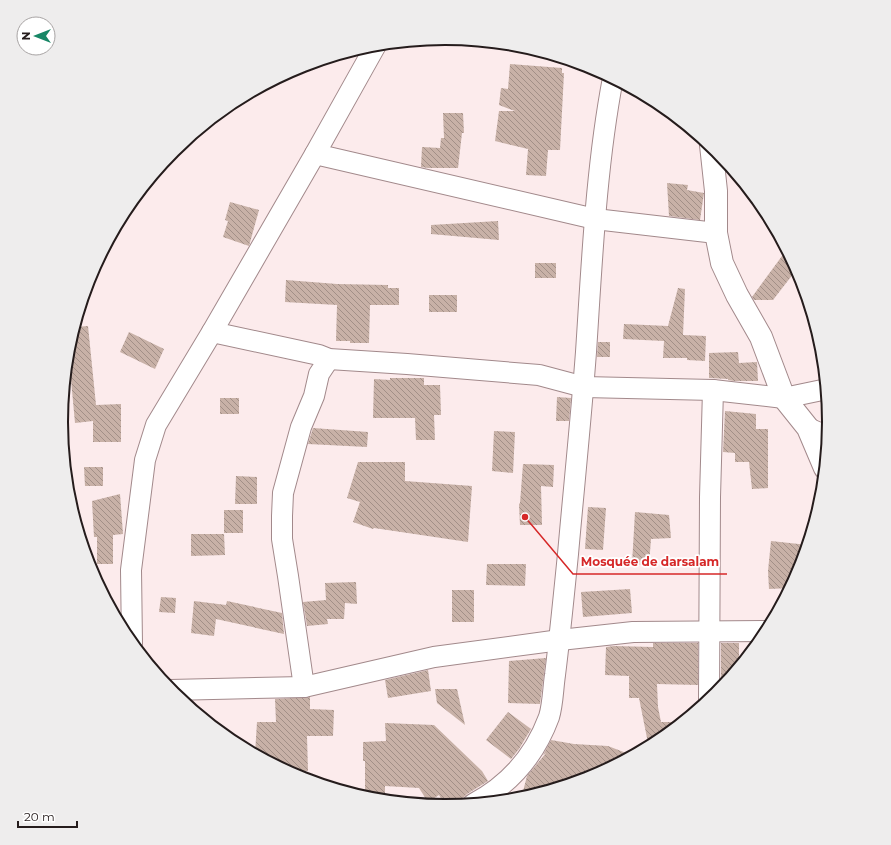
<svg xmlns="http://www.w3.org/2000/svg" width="891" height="845" viewBox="0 0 891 845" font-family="Montserrat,sans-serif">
  <defs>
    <pattern id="building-back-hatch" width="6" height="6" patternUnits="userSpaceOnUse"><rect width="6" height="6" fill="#c8b1a7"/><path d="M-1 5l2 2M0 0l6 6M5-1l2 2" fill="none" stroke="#a28f87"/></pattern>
  </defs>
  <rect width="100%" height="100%" fill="#fcebec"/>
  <g fill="url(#building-back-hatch)">
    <path d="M510 64 562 68V73H564L560 150H548L546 176 526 175 528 149 495 141 499 111H515L499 105 501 88 508 89Z"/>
    <path d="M443 113H463L464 133H462L458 168H428L421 167 422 147 440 148 441 138H444Z"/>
    <path d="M667 183 688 185 687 190 704 193 700 220 669 216Z"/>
    <path d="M230 202 259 210 249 246 223 237 228 221 225 220Z"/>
    <path d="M498 221 499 240 431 234V225Z"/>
    <path d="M782 256H790L797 269 773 300H754L752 297Z"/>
    <rect x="535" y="263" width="21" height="15"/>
    <path d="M286 280 337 284 388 285V288H399V305H370L369 343H350V341H336L337 305 285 302Z"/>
    <path d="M678 288 685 289 683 335 706 336 705 361 687 360V358H663L664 341 623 339 624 324 668 326Z"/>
    <rect x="429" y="295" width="28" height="17"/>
    <path d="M88 326 96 405 121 404V442H93V421L75 423 68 347 75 327Z"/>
    <path d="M129 332 164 349 155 369 120 352Z"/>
    <path d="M598 342H610V357H597Z"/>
    <path d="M738 352 739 363 757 362 758 381H734L728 380V379L709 378V353Z"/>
    <path d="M390 378H424V385H440L441 415H434L435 440H416L415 418H373L374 379 390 380Z"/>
    <path d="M557 397 571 398 569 421H556Z"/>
    <rect x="220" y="398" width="19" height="16"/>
    <path d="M725 411 756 414V429H768V488L752 489 749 462H735V453L723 452Z"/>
    <path d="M313 428 368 432 367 447 308 444Z"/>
    <path d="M494 431 515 432 513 473 492 471Z"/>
    <path d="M358 462H405V481L472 486 468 542 374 528 373 529 353 522 360 502 347 498Z"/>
    <path d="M523 464 554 465 553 487 541 486 542 525H520L519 504 520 503Z"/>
    <path d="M84 467H103V486H85Z"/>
    <path d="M236 476 257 477V504H235Z"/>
    <path d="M120 494 123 534 113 535V564H97V537H94L92 501Z"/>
    <path d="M588 507 606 508 603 550 585 549Z"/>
    <rect x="224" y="510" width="19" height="23"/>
    <path d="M635 512 669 515 671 538 651 539 649 565 632 564Z"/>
    <path d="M191 534H224L225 555 191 556Z"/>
    <path d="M771 541 808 545 800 570 791 588 769 589 768 571Z"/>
    <path d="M487 564H526L525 586 486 585Z"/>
    <path d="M356 582 357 604 345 603 344 619H327L328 624 307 626 303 602 326 600 325 583Z"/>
    <path d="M630 589 632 613 583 617 581 592Z"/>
    <rect x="452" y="590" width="22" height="32"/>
    <path d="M161 597 176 598 175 613 159 612Z"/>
    <path d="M194 601 226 605 227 601 282 613 284 634 216 619 214 636 191 633Z"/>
    <path d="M653 643H698V685L657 684 658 707 661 722H684L659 742 649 748 639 698H629V676L605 675 606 647 614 646 653 647Z"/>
    <path d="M721 643H739V667L724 687 721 686Z"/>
    <path d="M546 658 540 704 508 703 509 661Z"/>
    <path d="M428 670 431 691 388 698 385 680Z"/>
    <path d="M435 689H457L465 725 437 703Z"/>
    <path d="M310 697V709L334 710 333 736H307L308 771 287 772 255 754 257 722H276L275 699Z"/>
    <path d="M508 712 531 729 519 749 511 759 486 740Z"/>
    <path d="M385 723 434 725 482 771 488 781 467 794 463 798 447 807H446L439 795 428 802 419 788 385 786V801L365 798V761H363V742L386 741Z"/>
    <path d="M551 740 574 744 608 746 634 756 592 778 521 799 527 776 546 753 543 755Z"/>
  </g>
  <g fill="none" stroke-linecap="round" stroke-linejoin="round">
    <defs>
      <g id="street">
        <path d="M315 154 595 219 716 233"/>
        <path d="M212 332 319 355 329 359 407 364 539 375 584 387 713 390 784 398 827 389"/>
        <path d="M808 428 829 437"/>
        <path d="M132 644 131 570 145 460 156 425 212 332 315 154 376 45"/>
        <path d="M304 687 288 576 282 539V516L283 493 301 427 314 396 319 374 329 359"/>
        <path d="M170 690 304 687 434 657 560 640 633 632 768 631"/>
        <path d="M709 701 710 497 713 390"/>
        <path d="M473 804C509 785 535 755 549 717 553 704 553 688 555 675 560 635 564 594 568 554 574 486 581 419 586 352 592 261 596 167 613 78"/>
      </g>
      <path id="secondary" d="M711 145 716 191V233L722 263 737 295 761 337 784 398 808 428 825 468"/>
    </defs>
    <use href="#street" stroke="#a2898b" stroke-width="22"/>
    <use href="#secondary" stroke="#a2898b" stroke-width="24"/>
    <use href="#street" stroke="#fff" stroke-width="20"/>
    <use href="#secondary" stroke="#fff" stroke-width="22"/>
  </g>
  <path d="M0 0H891V845H0ZM68 422a377 377 0 1 1 754 0a377 377 0 1 1-754 0Z" fill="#eeeded" fill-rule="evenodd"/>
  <path fill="none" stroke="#251c1c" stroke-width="2" d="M68 422a377 377 0 1 1 754 0a377 377 0 1 1-754 0Z"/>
  <path fill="none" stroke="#d62828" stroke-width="1.5" d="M525 517L573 574H727"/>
  <circle fill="#d62828" stroke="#fff" stroke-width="1.5" cx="525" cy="517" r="4"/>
  <g font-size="12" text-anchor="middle" font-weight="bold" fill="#d62828" stroke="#fff" stroke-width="3.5" stroke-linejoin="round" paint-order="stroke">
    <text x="650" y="566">Mosquée de darsalam</text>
  </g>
  <g transform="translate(36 36) rotate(270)"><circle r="19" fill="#ffffff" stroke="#a8a4a4"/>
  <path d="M0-3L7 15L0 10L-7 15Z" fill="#188766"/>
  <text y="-6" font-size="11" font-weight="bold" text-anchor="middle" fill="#251c1c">N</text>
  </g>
  <path d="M18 821v6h59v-6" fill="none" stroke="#251c1c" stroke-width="2"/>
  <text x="24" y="821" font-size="12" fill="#251c1c" stroke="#ffffff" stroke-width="3" paint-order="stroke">20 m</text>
</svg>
